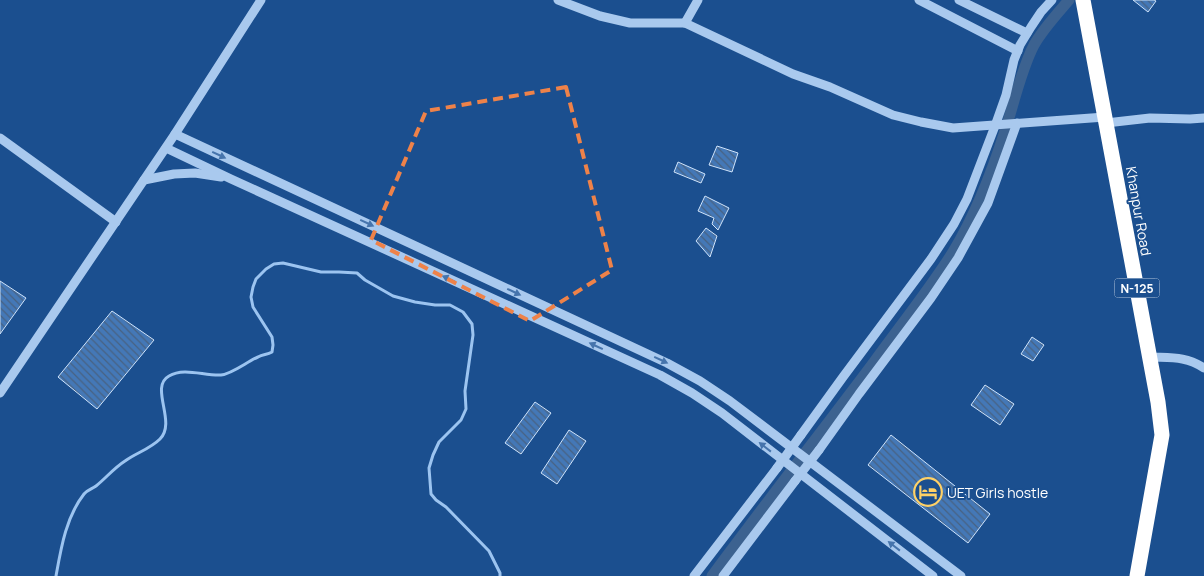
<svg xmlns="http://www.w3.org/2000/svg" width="1204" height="576" viewBox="0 0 1204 576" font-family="Manrope,sans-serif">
  <defs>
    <pattern id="building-back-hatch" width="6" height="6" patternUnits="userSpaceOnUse" patternTransform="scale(1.25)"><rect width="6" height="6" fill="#4478b7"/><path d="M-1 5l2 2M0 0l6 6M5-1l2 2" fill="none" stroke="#486282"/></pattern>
  </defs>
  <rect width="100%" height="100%" fill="#1b4f8f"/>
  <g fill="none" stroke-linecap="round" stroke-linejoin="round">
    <path stroke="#9cc4f0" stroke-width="3" d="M56 576C61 548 66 517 84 494 87 490 92 489 96 486 106 478 114 468 125 461 136 453 150 449 160 439 177 422 149 387 169 376 184 367 204 376 221 375 232 374 248 361 258 357 263 354 267 355 272 352L273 345 272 337 253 307 251 297 253 287 256 279 266 269 274 264 283 263 321 272H339L357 273 365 280 393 296 415 302 435 305H450L463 312 472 324 473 335 465 391 466 409 461 420 439 442 433 455 429 468 431 494 436 500 446 507 489 551 500 573V576"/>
    <path stroke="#3c6290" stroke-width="11" d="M712 576C765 504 820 434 874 362 900 326 929 290 953 252 976 214 992 172 1005 131 1014 103 1021 70 1034 45 1043 29 1057 14 1069 0"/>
  </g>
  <g fill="url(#building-back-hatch)" stroke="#cfe3fa">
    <path d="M1133 0H1154L1156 1 1148 12Z"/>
    <path d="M717 146 738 153 732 172 709 165Z"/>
    <path d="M678 162 705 174 701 183 674 172Z"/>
    <path d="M705 196 729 208 718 230 712 224 714 218 698 211Z"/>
    <path d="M706 228 717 236 710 257 696 241Z"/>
    <path d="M0 281 26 298 0 334Z"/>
    <path d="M112 311 154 340 97 409 58 377Z"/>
    <path d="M1032 337 1044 345 1033 361 1021 354Z"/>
    <path d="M985 385 1014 404 1000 425 971 405Z"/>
    <path d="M535 402 551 413 521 454 505 443Z"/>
    <path d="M569 430 586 441 557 484 541 473Z"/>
    <path d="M891 435 990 514 968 543 868 465Z"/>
  </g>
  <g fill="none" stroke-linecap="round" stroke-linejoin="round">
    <g stroke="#a9c9ee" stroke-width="9">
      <path d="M558 0 600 16 630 23H685L793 74 830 87 893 115 921 122 953 128 1105 117"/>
      <path d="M919 0 1018 51"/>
      <path d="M959 0 1027 33"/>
      <path d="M685 23 698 0"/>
      <path d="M1106 123 1150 118 1190 119 1204 118"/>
      <path d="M175 134 667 363 700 381 730 401 961 576"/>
      <path d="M0 138 116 222"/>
      <path d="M166 148 231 179 660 375 692 393 722 413 933 576"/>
      <path d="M144 180 174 174 195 173 221 177"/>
      <path d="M1150 357C1171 358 1186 356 1204 368"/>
      <path d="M0 393 175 134 261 0"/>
      <path d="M801 435 843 377 931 259 954 224 967 199 995 126 1006 95 1014 60 1020 45 1031 27 1041 12 1052 0"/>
      <path d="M819 450 859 394 931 298 958 258 988 203 1017 123"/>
      <path d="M694 576 777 468"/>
      <path d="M723 576 795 481"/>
    </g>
    <path stroke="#fff" stroke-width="15" d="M1083 0 1158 402 1162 435 1137 576"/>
    <g stroke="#a9c9ee" stroke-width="9">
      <path d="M777 468 801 435"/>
      <path d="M795 481 819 450"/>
    </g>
  </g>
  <defs><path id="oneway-solid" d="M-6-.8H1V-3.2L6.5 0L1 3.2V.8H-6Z" transform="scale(1.25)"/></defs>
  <g fill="#4674ac">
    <use href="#oneway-solid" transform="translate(219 155) rotate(25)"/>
    <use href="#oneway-solid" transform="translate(367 223) rotate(25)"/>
    <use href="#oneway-solid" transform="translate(449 279) rotate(-155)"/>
    <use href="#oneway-solid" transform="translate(514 292) rotate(25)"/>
    <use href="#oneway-solid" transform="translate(596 346) rotate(-155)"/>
    <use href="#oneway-solid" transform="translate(661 360) rotate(25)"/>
    <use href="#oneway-solid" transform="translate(765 447) rotate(-142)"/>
    <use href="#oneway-solid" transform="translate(894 546) rotate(-142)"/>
  </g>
  <path fill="none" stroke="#ee8249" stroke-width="4" stroke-dasharray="10 6" stroke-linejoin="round" d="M566 87 612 270 530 321 371 240 426 111Z"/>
  <defs>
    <symbol id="hotel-ring" viewBox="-11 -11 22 22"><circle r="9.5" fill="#1b4f8f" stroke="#ffd166" stroke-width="1.5"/><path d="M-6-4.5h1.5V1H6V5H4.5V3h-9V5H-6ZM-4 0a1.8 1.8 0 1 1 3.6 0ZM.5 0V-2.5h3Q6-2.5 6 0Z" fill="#ffd166"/></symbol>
  </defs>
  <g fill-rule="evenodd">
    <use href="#hotel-ring" x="912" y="476" width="32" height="32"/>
  </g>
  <g text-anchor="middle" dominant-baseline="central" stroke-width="4" stroke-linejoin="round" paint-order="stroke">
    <rect fill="#1b4f8f" stroke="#bbcadd" stroke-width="1" x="1114.5" y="278.5" width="45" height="19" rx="4"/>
    <g font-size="12" font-weight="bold" fill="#fff">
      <text x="1137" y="288">N-125</text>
    </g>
    <g font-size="14" fill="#fff" stroke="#1b4f8f">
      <text transform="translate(1139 211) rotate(80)">Khanpur Road</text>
    </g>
    <g font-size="14" fill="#fff" stroke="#1b4f8f" text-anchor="start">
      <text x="947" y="492">UET Girls hostle</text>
    </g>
  </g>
</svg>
